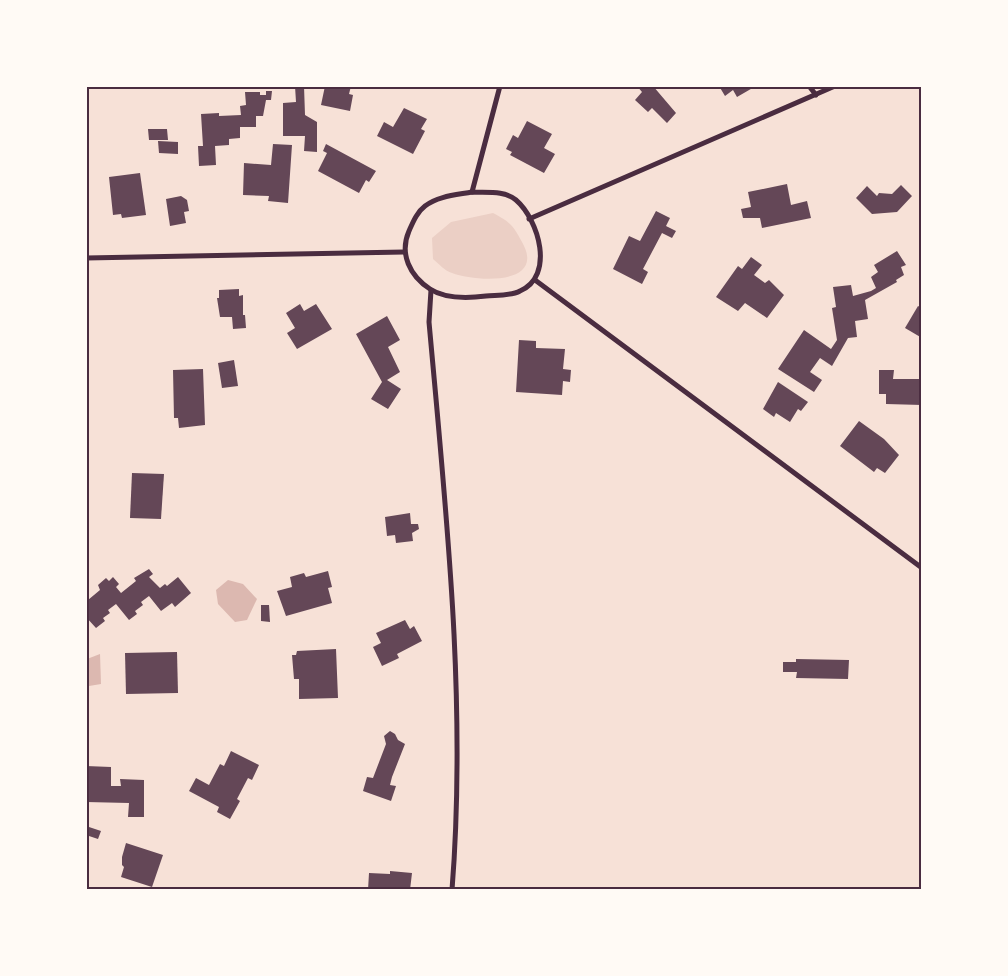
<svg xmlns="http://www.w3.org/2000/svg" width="1008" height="976" viewBox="0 0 1008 976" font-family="'DejaVu Sans',sans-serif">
  <rect width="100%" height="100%" fill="#f7e1d7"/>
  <path fill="#ebcfc5" d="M493 213C510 222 513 225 522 242 547 286 476 282 452 273 445 271 439 264 433 259L432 238 451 222Z"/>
  <g fill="#dcb8b0">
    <path d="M228 580 243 584 257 599 247 620 235 622 218 604 216 590Z"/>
    <path d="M100 654 101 684 89 686 87 659Z"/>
  </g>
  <g fill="#644757">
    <path d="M295 86H304L305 115 317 122V152L304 151 305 136H283V103L296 102Z"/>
    <path d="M325 86H351L349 94 353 95 350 111 321 105Z"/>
    <path d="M637 86H653L676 113 667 123 652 108 648 112 635 100 642 92Z"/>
    <path d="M719 86H756L737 97 733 90 725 96Z"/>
    <path d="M266 91H272L271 100H266L263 116H256V127H240V138L229 139V145L215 146 216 165 199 166 198 146H203L201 114 219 113V116L241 115 240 106 246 105 245 92H260V95H266Z"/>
    <path d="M404 108 427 119 421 129 425 131 413 154 377 136 384 122 393 127Z"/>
    <path d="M527 121 552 134 544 148 555 154 544 173 510 155 512 152 506 149 513 135 518 138Z"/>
    <path d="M148 129H167L168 140H149Z"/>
    <path d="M158 141 178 142V154L159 153Z"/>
    <path d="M273 144 292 145 288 203 268 201 269 196 243 195 244 163 271 165Z"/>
    <path d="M326 144 376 171 369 182 366 180 359 193 318 171 327 153 323 151Z"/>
    <path d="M140 173 146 215 122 218 121 214 113 215 109 177Z"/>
    <path d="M787 184 791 205 807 201 811 218 762 228 760 218H743L741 209 751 207 748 192Z"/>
    <path d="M901 185 912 196 897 212 872 214 856 198 867 186 877 196 879 193 892 194Z"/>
    <path d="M181 196 187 200 189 211 184 212 186 223 170 226 166 199Z"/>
    <path d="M656 211 670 218 666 226 676 231 672 238 662 233 643 269 648 272 642 284 613 269 629 236 640 241Z"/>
    <path d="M897 251 906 265 901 267 904 275 896 280 897 282 865 300 868 319 855 321 857 337 848 338 832 366 820 358 810 372 822 380 814 392 778 369 804 330 831 349 837 340 832 308 836 307 833 287 851 285 853 296 871 291 876 288 871 277 878 272 874 265Z"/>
    <path d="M751 257 762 265 754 275 765 283 769 280 784 295 767 318 745 303 738 311 716 297 738 266 742 269Z"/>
    <path d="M239 289V296L243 295V315H245L246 328 233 329 232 317H220L217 298H219V290Z"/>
    <path d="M300 304 304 311 316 304 332 329 297 349 287 333 295 328 286 313Z"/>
    <path d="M918 306 922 308V338L905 328Z"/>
    <path d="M387 316 400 340 388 347 400 372 387 380 401 389 388 409 371 399 382 382 356 334Z"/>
    <path d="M519 340 536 341V348L565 349 563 369 571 370 570 382 563 381 562 395 516 392Z"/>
    <path d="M234 360 238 386 222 388 218 363Z"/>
    <path d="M203 369 205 425 179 428 178 418H174L173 370Z"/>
    <path d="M879 370H894L893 379H922V405L886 404V394H879Z"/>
    <path d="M778 382 808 402 801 411 798 409 790 422 776 413 774 417 763 409Z"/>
    <path d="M859 421 884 439 899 455 885 473 877 468 874 472 840 446Z"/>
    <path d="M132 473 164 474 161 519 130 518Z"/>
    <path d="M410 513 411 524H418L419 529 412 533 413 541 396 543 395 535 387 536 385 517Z"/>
    <path d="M149 569 153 574 149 577 160 588 165 584 167 586 178 577 191 593 175 607 172 603 161 611 149 596 141 602 143 605 135 611 137 614 129 620 116 604 108 610 110 613 103 618 105 621 96 628 86 617V599L88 600 100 590 98 585 106 578 109 581 113 577 119 584 116 587 121 593 136 581 134 578Z"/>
    <path d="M328 571 332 587 328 588 332 603 286 616 277 591 292 587 290 577 304 573 306 577Z"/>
    <path d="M261 605H269L270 622 261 621Z"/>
    <path d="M405 620 410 629 414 626 422 641 397 654 399 658 382 666 373 647 381 643 376 633Z"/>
    <path d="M336 649 338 698 299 699V679H294L292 655H296L297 651Z"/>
    <path d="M177 652 178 693 126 694 125 653Z"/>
    <path d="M796 659 849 660 848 679 796 678 797 672H783V662H796Z"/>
    <path d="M390 731 395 734 398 740 405 744 392 777 390 785 396 786 391 801 363 791 367 777 373 778 386 744 384 736Z"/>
    <path d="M231 751 259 765 252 780 248 778 237 799 240 801 230 819 217 812 219 807 189 791 196 778 209 785 220 764 224 766Z"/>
    <path d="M86 766 111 767V786H121L120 779 144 780V817H128L129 803 86 802Z"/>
    <path d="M86 826 101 831 98 839 86 835Z"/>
    <path d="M126 843 163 855 152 887 121 877 124 867 122 865V857Z"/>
    <path d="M390 871 412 873 410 890H368L369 873 390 874Z"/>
  </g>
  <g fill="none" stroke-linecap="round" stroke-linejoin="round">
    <g stroke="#4a2c40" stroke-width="5">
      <path d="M809 86 816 95"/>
      <path d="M472 192C486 193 504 190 516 200 539 220 555 276 520 291 511 296 496 295 486 296 470 298 445 299 430 289 410 276 399 254 409 231 413 222 417 212 425 206 438 196 456 195 472 192Z"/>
      <path d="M472 192 500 86"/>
      <path d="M529 219 835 86"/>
      <path d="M86 258 404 252"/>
      <path d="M535 280 922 568"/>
      <path d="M431 290 429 322C446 511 467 701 452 890"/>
    </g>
  </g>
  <rect width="1008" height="976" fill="none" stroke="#fffaf5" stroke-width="175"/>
  <rect x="88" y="88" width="832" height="800" fill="none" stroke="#4a2c40" stroke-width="2"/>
</svg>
